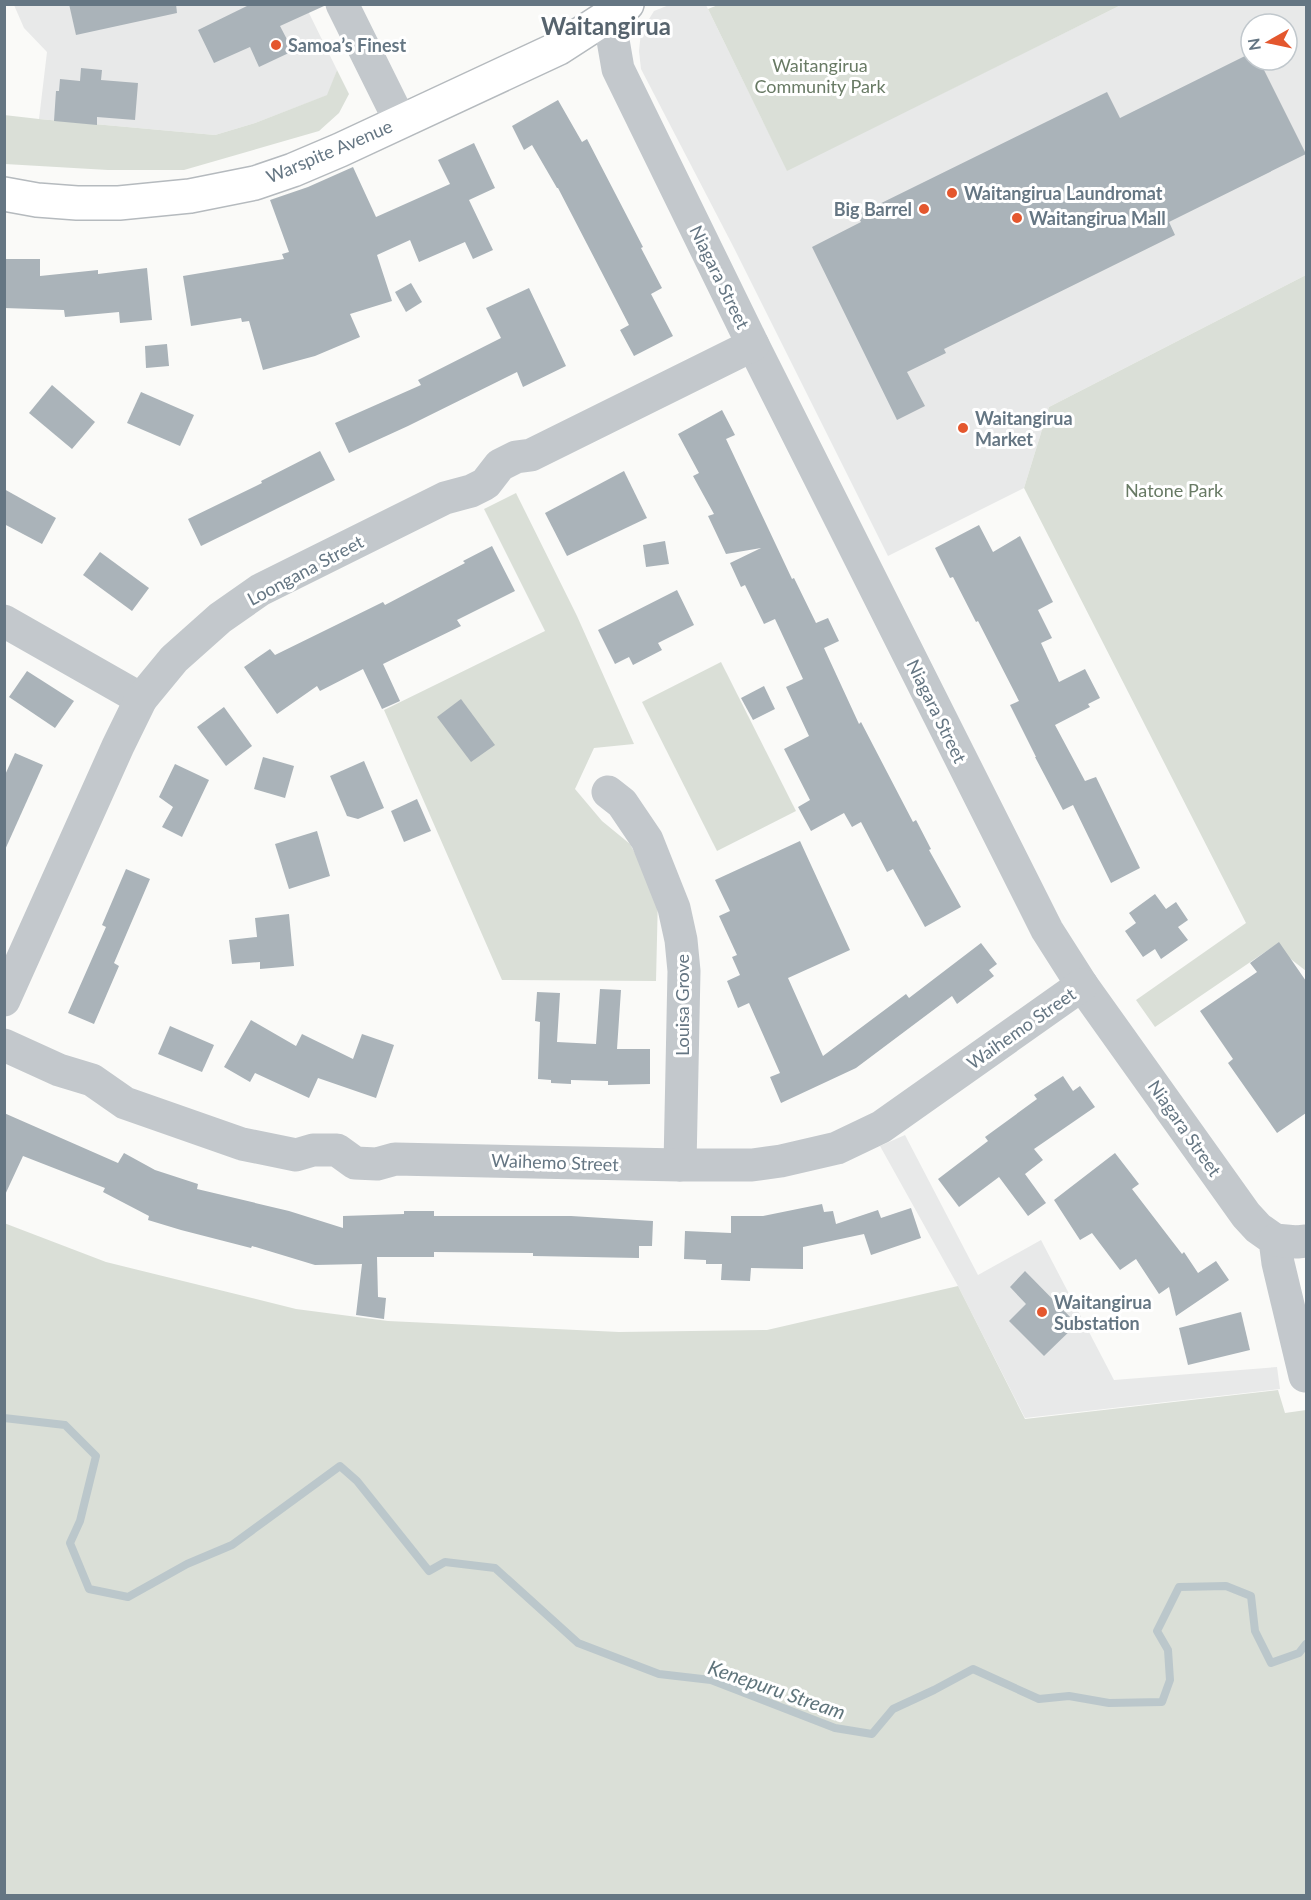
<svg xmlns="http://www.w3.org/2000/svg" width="1311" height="1900" viewBox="0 0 1311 1900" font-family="Lato,sans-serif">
  <rect width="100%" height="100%" fill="#fafaf8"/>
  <g fill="#e8e9e9" fill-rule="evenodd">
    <path d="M14 5H305L337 70 328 95 255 123 215 135 39 119 47 52 24 28Z"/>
    <path d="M669 5H706L787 170 1121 5H1306V275L1049 407 1024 488 888 556 734 248 641 69 639 51 641 32 654 11ZM1251 24H1287V60H1251Z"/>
    <path d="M905 1135 978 1275 1041 1240 1114 1380 1277 1367 1280 1389 1025 1418 958 1286 880 1146Z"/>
  </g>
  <g fill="#dadfd7">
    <path d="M718 5V4L1121 5 787 171 708 9Z"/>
    <path d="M337 70 349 94 339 113 319 131 184 170H108L5 164 4 115 39 119 215 135 255 123 327 95Z"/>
    <path d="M1306 275V971L1274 946 1155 1027 1136 1000 1246 923 1024 488 1049 407Z"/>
    <path d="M516 493 577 616 634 744 594 748 575 789 602 821 630 844 658 896 656 981 502 980 384 710 545 631 484 509Z"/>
    <path d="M721 662 796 811 717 851 642 702Z"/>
    <path d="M4 1223 106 1262 296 1309 388 1321 619 1332 767 1330 958 1286 1025 1419 1278 1390 1285 1413 1306 1410V1895H5Z"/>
  </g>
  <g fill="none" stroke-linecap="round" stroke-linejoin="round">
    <path stroke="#bbc7cb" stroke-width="8" d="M4 1418 65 1425 96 1456 80 1521 70 1543 89 1589 128 1597 187 1564 232 1545 340 1466 357 1481 429 1571 445 1562 495 1568 578 1643 659 1674 711 1680 835 1728 872 1734 893 1709 934 1690 973 1669 1039 1699 1069 1696 1109 1703 1162 1702 1170 1680 1168 1650 1157 1631 1179 1587 1226 1586 1251 1596 1255 1631 1271 1663 1299 1653 1306 1644"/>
  </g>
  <g fill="#aab3b9">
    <path d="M69 4H176L177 13 76 35Z"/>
    <path d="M251 4H324V6L280 26 293 51 259 67 250 47 214 63 198 30Z"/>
    <path d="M1251 53V60H1259L1306 154 1169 222 1175 235 944 349 946 353 907 372 925 406 897 420 812 247 861 222 857 215 1107 92 1120 118Z"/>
    <path d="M81 68 102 70 101 80 138 83 135 120 97 117V125L54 121 56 91H59L60 79 80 81Z"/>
    <path d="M558 100 582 142 587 139 643 247 641 248 662 288 651 294 673 336 634 356 620 330 629 325 558 188H557L532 145 524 150 512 126Z"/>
    <path d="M474 143 495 188 469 200 493 250 473 259 465 242 419 262 410 240 377 255 392 301 350 314 360 337 315 356 263 370 249 321 242 322 241 318 191 326 183 276 284 259 282 254 289 252 270 200 308 187 353 167 376 217 450 184 438 160Z"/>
    <path d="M4 259H40V276L98 270V274L147 268 152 320 120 323 119 312 65 317 64 310 4 308Z"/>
    <path d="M411 283 422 302 406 312 395 292Z"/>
    <path d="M529 288 566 366 523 387 517 372 408 426 349 453 335 423 421 385 418 380 501 338 486 308Z"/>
    <path d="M167 344 169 366 146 368 145 346Z"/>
    <path d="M52 385 95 422 72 449 29 413Z"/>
    <path d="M141 392 194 415 180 446 127 423Z"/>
    <path d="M722 410 735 435 726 439 792 579 794 578 816 623 828 618 839 641 824 648 859 724 861 722 913 822 916 820 931 849 929 850 961 907 925 927 893 869 887 872 861 822 852 827 844 813 811 831 798 807 810 800 784 749 809 736 786 687 803 679 775 619 764 624 745 585 741 587 730 563 761 548 726 554 708 516 714 514 693 476 699 473 678 434Z"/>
    <path d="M320 451 335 480 201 546 188 519 262 483 261 481Z"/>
    <path d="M624 471 647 518 567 556 545 513Z"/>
    <path d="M4 489 56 518 42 544 4 524Z"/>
    <path d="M979 525 993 552 1020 536 1053 602 1038 610 1052 638 1041 643 1059 682 1085 669 1100 698 1088 704 1090 707 1055 725 1085 781 1096 777 1140 868 1111 883 1073 805 1063 810 1035 757H1036L1010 705 1019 701 978 621 976 622 953 577 950 578 935 548Z"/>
    <path d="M665 541 669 564 646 567 643 545Z"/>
    <path d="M492 546 515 591 457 620 461 626 383 664 400 701 382 709 363 669 320 691 317 686 277 714 244 667 270 649 275 655 383 602 385 605 465 563 463 561Z"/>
    <path d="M100 552 149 588 132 611 83 575Z"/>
    <path d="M677 590 694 625 658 643 662 650 633 665 629 657 615 664 598 630Z"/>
    <path d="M27 671 74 701 55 728 9 697Z"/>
    <path d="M764 686 775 709 753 720 741 698Z"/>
    <path d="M461 699 495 745 471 762 437 717Z"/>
    <path d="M224 707 252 746 226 766 197 727Z"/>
    <path d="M15 753 43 765 4 852V777Z"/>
    <path d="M263 757 294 766 285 798 254 789Z"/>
    <path d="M364 761 384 808 358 819 347 816 330 776Z"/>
    <path d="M175 764 209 780 182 837 162 827 173 807 159 797Z"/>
    <path d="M417 799 431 831 404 842 391 811Z"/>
    <path d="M317 831 330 876 289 889 275 844Z"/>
    <path d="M800 841 850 950 788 978 823 1056 906 994 909 998 981 943 997 964 989 970 994 976 957 1004 952 996 856 1068 781 1103 770 1077 780 1073 749 1003 738 1008 727 981 740 975 732 957 737 955 719 916 730 911 715 880Z"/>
    <path d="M126 869 150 879 114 963 119 966 94 1024 68 1013 106 927 102 925Z"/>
    <path d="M1155 894 1166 909 1176 902 1188 920 1178 927 1188 940 1161 959 1155 949 1143 957 1125 931 1136 923 1129 913Z"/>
    <path d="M289 914 294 966 260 969V962L232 964 229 940 257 937 255 918Z"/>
    <path d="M1279 942 1306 981V1113L1277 1133 1228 1063 1233 1059 1200 1011 1257 972 1250 963Z"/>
    <path d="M600 989 621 990 617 1049H650V1084L608 1085V1081L571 1080V1084L551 1083V1080L538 1079 540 1022 535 1021 537 992 560 993 557 1042 596 1044Z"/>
    <path d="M251 1020 296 1046 302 1034 353 1059 362 1034 394 1045 376 1098 318 1078 309 1098 255 1073 250 1082 224 1067Z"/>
    <path d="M170 1026 214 1045 202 1072 158 1054Z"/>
    <path d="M1063 1076 1073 1091 1080 1086 1095 1107 1034 1149 1043 1160 1025 1174 1046 1203 1028 1216 999 1177 959 1207 938 1179 988 1141 985 1137 1037 1099 1034 1095Z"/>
    <path d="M4 1113 118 1163 124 1153 155 1170 198 1184 197 1189 289 1211 343 1228V1216L404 1214V1211H434V1216H571L653 1221 652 1246H639V1258L533 1256V1253L434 1252V1257H377L378 1297 386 1298 384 1319 356 1315 362 1264 315 1265 252 1246 251 1248 181 1230 148 1220 149 1216 103 1192 105 1188 23 1156 4 1197Z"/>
    <path d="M1115 1153 1139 1184 1132 1189 1182 1254 1184 1252 1198 1273 1216 1261 1229 1280 1176 1316 1169 1287 1159 1294 1136 1259 1120 1270 1092 1233 1080 1240 1054 1200Z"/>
    <path d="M822 1204 824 1212 833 1211 836 1224 878 1210 881 1218 911 1208 921 1238 871 1255 864 1234 803 1247V1269L751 1268 750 1281 721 1280 722 1264H706V1260L684 1259 685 1231 731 1233V1216H763Z"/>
    <path d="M1025 1271 1077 1324 1044 1356 1009 1321 1026 1304 1010 1287Z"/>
    <path d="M1241 1312 1250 1350 1188 1365 1179 1328Z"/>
  </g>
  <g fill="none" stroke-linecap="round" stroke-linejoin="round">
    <defs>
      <path id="major" d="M4 194 37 200 77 203H119L190 196 255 183 293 170 340 150 559 48 627 4"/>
    </defs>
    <use href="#major" stroke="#b5babe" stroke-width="36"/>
    <g stroke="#c3c8cc" stroke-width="33">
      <path d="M342 4 400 121"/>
      <path d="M609 17 618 69 753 345 1047 930 1082 985 1246 1215 1258 1228 1275 1240 1278 1263 1305 1376"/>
      <path d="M4 621 141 699"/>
      <path d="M608 792 622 803 647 840 674 908 681 940 684 971 680 1165"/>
      <path d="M4 1000 118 746 141 699 174 659 220 618 260 590 445 498 471 491 483 485 486 483 500 465 516 457 531 455 753 345"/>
      <path d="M4 1045 59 1070 92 1080 125 1103 242 1144 296 1155 313 1150H337L355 1163 377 1164 395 1159 680 1165H752L781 1161 837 1148 881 1127 1082 985"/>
      <path d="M1275 1240 1297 1242 1306 1241"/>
    </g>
    <use href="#major" stroke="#fff" stroke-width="33"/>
  </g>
  <g fill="#e4572e" stroke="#fff" stroke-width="2">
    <circle cx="276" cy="45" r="6"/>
    <circle cx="952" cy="193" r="6"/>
    <circle cx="924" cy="209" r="6"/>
    <circle cx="1017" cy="218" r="6"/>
    <circle cx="963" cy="428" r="6"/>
    <circle cx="1042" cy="1312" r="6"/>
  </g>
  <g text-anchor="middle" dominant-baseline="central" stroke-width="6" stroke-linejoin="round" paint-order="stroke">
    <g font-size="18" font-weight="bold" fill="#657683" stroke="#fff" text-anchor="start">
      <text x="288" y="45">Samoa’s Finest</text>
      <text x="964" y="193">Waitangirua Laundromat</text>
      <text x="912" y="209" text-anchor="end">Big Barrel</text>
      <text x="1029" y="218">Waitangirua Mall</text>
      <text x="975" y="418">Waitangirua<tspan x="975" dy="21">Market</tspan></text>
      <text x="1054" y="1302">Waitangirua<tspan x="1054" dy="21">Substation</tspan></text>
    </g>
    <g font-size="18" fill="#687a64" stroke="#fff">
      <text x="820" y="65">Waitangirua<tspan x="820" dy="21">Community Park</tspan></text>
      <text x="1174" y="490">Natone Park</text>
    </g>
    <g font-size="18" fill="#657683" stroke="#fff">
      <text transform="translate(329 151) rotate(-23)">Warspite Avenue</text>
      <text transform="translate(720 277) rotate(64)">Niagara Street</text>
      <text transform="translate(305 570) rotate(-28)">Loongana Street</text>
      <text transform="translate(937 711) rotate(64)">Niagara Street</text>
      <text transform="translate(682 1005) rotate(-90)">Louisa Grove</text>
      <text transform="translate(1021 1028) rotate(-35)">Waihemo Street</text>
      <text transform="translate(1185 1128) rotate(55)">Niagara Street</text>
      <text transform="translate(555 1162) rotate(2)">Waihemo Street</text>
    </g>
    <g font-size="20" font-style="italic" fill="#60757c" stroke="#fff">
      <text transform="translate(777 1689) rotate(19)">Kenepuru Stream</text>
    </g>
    <g font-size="24" font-weight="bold" fill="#57646e" stroke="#fff">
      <text x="606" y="25">Waitangirua</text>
    </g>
  </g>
  <rect width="1311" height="1900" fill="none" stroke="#657683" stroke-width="12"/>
  <g transform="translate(1269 42) rotate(261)"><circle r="28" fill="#ffffff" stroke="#c1c8cd" stroke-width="1.5"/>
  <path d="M0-4.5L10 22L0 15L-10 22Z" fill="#e4572e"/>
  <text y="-9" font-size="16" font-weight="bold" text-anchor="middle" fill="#657683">N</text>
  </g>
</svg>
